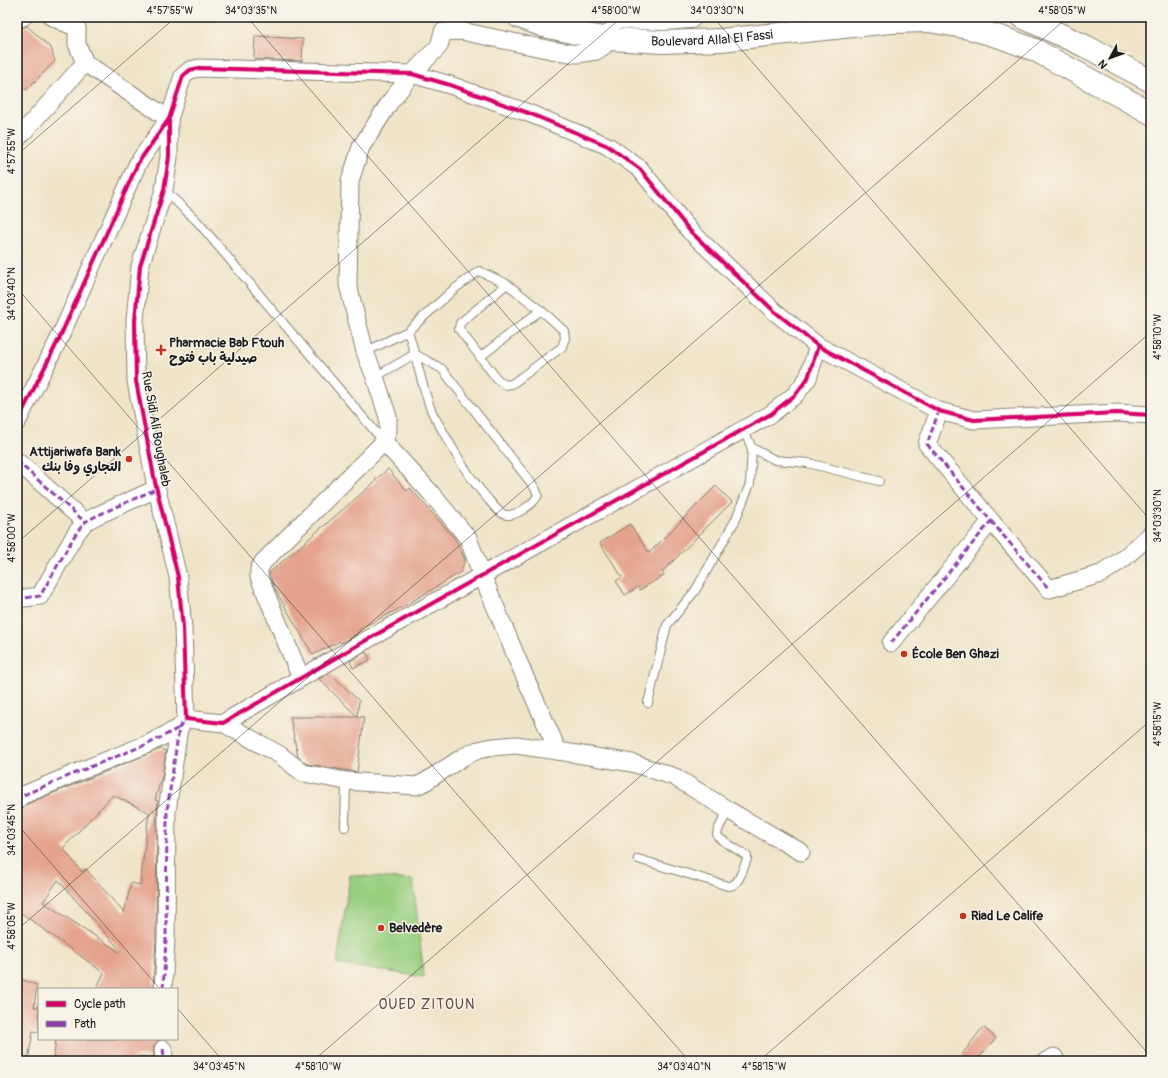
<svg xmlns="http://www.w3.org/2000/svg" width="1168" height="1078" viewBox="0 0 1168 1078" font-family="Pangolin,'Playpen Sans Arabic',sans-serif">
  <rect width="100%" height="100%" fill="#f7f3e8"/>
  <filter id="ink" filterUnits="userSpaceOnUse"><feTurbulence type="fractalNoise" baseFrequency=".025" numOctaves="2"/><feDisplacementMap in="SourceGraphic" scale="8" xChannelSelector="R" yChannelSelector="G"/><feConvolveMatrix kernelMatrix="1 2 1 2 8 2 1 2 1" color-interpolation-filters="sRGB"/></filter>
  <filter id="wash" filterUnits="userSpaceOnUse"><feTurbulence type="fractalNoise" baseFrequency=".012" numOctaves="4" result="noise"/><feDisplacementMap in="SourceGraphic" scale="16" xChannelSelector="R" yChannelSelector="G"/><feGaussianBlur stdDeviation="0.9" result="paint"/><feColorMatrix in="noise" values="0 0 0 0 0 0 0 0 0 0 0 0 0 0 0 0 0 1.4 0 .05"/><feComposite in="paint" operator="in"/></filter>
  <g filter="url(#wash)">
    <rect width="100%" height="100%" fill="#f0e4c8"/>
    <path fill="#9acf80" stroke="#5b764e" d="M350 875 413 880 424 977 337 964Z"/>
    <g id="blocks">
      <g fill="#e5a38f" fill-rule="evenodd">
        <path d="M27 26 51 48 55 61 26 90 17 81V30Z"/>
        <path d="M255 36 303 39 302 61 254 59Z"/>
        <path d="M388 469 407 491 410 488 455 539 465 559 461 572 406 605 363 627 357 632 358 633 341 643 340 641 313 655 276 591 269 573 376 481 375 480Z"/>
        <path d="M716 486 732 502 662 572 664 575 640 590 638 587 625 595 616 581 622 577 600 543 630 524 649 553Z"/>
        <path d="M366 652 370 660 353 668 350 661Z"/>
        <path d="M330 673 359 701 357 716 319 679Z"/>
        <path d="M290 717H364L357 772 307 764 298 757Z"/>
        <path d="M160 749 166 751 162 776 155 800 158 801 157 811 156 940 153 989H96L104 973 17 910V811L21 810 27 804ZM113 795 150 813 148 820 140 885 131 883 124 913 86 869 82 872 63 848ZM58 880 122 952 121 953 43 902Z"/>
        <path d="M17 978 37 985 34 1007H39V1032L33 1031 28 1061H17Z"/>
        <path d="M983 1027 996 1038 976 1061H966L961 1056Z"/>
        <path d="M56 1039H160L154 1046V1057L138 1056 129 1061H53Z"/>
      </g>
    </g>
  </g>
  <g filter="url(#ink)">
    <use href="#blocks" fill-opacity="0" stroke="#868072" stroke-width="1"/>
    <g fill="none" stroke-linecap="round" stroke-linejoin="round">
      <defs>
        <g id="lane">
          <path d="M164 190 197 221 384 442"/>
          <path d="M408 331C416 356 421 382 430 407 432 414 437 421 441 428 455 453 469 478 488 499 492 504 497 511 503 514 513 519 534 504 538 495L535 488 442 369 415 354"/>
          <path d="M365 352 408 331 453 290 479 271 507 284 549 317 564 331 565 338 562 347 512 384 505 385 497 379 459 329 460 323 507 284"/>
          <path d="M480 357 541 310"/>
          <path d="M375 377 415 354"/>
          <path d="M752 448 775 460 808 463 879 481"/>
          <path d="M648 703 667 625 695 591 735 521 750 484 752 448 743 429"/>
          <path d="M345 827 346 781"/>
          <path d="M638 859 728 886C739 887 743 868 747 859V856L719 838 717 834 718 830 728 810"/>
        </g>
        <g id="street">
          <path d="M52 17 77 28V44L85 63 169 119"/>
          <path d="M17 20 23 17"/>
          <path d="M169 119V157L164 190 140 266 135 321 136 381 155 482 178 577 183 628 186 719"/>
          <path d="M17 139 85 63"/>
          <path d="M17 422 59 339 138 163 169 119 183 76 190 70 199 68 412 74 450 85 531 114 608 146 640 169 690 231 774 311 818 346 939 411 974 420 1117 413 1151 415"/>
          <path d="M384 442 430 492 468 538 482 575 524 675 558 751"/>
          <path d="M17 461 85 522"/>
          <path d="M991 521 1049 589 1101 574 1123 559 1151 534"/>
          <path d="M17 599 40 596 75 535 85 522 96 516 156 489"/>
          <path d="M891 643 991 521 927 444 939 411"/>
          <path d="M301 678 259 577V569L263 562 384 442 388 430V417L375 377 365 352 348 285 350 181 361 147 390 102 412 74 439 46 443 32 461 31 551 50 577 54 596 51 604 46 610 39 611 31"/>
          <path d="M186 719 223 723 363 642 771 414 795 395 808 378 818 346"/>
          <path d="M223 723 280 755 303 773 346 781 416 786 425 782 463 757 478 750 493 747 516 745 558 751 632 763 675 777 728 810 801 852"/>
          <path d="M17 801 21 796 90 767 150 743 179 728"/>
          <path d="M163 989 166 940 167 811 179 728 186 719"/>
          <path d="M163 1049 164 1056"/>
          <path d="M1046 1061 1054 1057 1056 1061"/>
        </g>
        <g id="primary">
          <path id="s1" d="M519 17 544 26 576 33 610 39 662 42 721 40 891 22 929 21 969 28 1000 37 1035 50 1151 113"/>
          <path d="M616 17 664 19 690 17"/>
          <path d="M1022 17 1087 47 1151 81"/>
        </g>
      </defs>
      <use href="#lane" stroke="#868072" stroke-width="10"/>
      <use href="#street" stroke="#868072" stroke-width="19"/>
      <use href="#primary" stroke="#868072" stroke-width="24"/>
      <use href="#lane" stroke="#fff" stroke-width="8"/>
      <use href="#street" stroke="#fff" stroke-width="17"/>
      <use href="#primary" stroke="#fff" stroke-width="22"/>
      <g stroke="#8e44ad" stroke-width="3" stroke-dasharray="6 3" stroke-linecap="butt">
        <path d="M17 20 23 17"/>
        <path d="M17 461 85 522"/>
        <path d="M991 521 1049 589"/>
        <path d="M17 599 40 596 75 535 85 522 96 516 156 489"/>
        <path d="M891 643 991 521 927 444 939 411"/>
        <path d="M17 801 21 796 90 767 150 743 179 728"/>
        <path d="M163 989 166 940 167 811 179 728 186 719"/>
        <path d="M163 1049 164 1056"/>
        <path d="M1046 1061 1054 1057 1056 1061"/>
      </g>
      <defs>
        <g id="cycleway">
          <path d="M169 119V157L164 190 140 266 135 321 136 381 155 482 178 577 183 628 186 719 223 723 363 642 771 414 795 395 808 378 818 346"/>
          <path d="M17 422 59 339 138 163 169 119 183 76 190 70 199 68 412 74 450 85 531 114 608 146 640 169 690 231 774 311 818 346 939 411 974 420 1117 413 1151 415"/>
        </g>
      </defs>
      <use href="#cycleway" stroke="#f7f3e8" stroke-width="6"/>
      <use href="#cycleway" stroke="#d6006c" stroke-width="4"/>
    </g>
  </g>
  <path fill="none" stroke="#1c1c1c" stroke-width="1" stroke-opacity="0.45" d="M247 17 1151 1057M713 17 1151 521M17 155 176 17M17 288 689 1061M17 543 622 17M17 824 160 989M17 930 1068 17M177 1008 223 1061M313 1061 1151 332M759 1061 1151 720"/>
  <g fill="#c8321e" stroke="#f7f3e8" stroke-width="1.5">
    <path d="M159 344h4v4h4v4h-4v4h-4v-4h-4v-4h4z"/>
    <circle cx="129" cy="459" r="4"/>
    <circle cx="904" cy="654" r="4"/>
    <circle cx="963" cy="916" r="4"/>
    <circle cx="381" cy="928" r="4"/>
  </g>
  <g text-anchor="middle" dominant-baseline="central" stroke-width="3" stroke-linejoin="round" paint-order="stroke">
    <g font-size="13" fill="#1c1c1c" stroke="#f7f3e8">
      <text stroke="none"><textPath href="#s1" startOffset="196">Boulevard Allal El Fassi</textPath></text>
      <text transform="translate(156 429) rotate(80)">Rue Sidi Ali Boughaleb</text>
    </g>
    <g font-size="13" font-weight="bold" fill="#1c1c1c" stroke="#f7f3e8" text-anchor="start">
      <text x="169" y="343">Pharmacie Bab Ftouh<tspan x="169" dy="15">صيدلية باب فتوح</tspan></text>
      <text x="121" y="452" text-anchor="end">Attijariwafa Bank<tspan x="121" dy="15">التجاري وفا بنك</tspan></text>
      <text x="912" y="654">École Ben Ghazi</text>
      <text x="971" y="916">Riad Le Calife</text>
      <text x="389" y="928">Belvedère</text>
    </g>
    <g font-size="14" letter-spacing="1" fill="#624b44" stroke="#f7f3e8">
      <text x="427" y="1004">OUED ZITOUN</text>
    </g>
  </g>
  <rect width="1168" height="1078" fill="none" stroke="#f7f3e8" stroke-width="44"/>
  <rect x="38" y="988" width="140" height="52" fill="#f7f3e8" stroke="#9f9d96"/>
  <rect x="46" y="1001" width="20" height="6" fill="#d6006c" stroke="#9f9d96"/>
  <text x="74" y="1008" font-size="12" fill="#1c1c1c">Cycle path</text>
  <rect x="46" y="1021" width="20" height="6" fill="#8e44ad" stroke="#9f9d96"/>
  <text x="74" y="1028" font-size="12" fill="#1c1c1c">Path</text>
  <g transform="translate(1110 58) rotate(229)" stroke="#f7f3e8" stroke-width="3" paint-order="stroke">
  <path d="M0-3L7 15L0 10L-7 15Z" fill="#1c1c1c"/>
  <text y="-6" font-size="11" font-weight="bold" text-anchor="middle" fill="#1c1c1c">N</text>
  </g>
  <rect x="22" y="22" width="1124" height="1034" fill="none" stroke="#1c1c1c" stroke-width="1.5"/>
  <g font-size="10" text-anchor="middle" fill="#1c1c1c">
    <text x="170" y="14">4°57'55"W</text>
    <text x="251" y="14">34°03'35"N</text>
    <text x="616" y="14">4°58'00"W</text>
    <text x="717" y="14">34°03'30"N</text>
    <text x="1062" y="14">4°58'05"W</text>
    <text transform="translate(11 151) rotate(-90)" y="4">4°57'55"W</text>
    <text transform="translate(11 294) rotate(-90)" y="4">34°03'40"N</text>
    <text transform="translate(1157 337) rotate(-90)" y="4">4°58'10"W</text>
    <text transform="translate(1157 516) rotate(-90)" y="4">34°03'30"N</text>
    <text transform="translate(11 538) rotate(-90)" y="4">4°58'00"W</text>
    <text transform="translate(1157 724) rotate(-90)" y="4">4°58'15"W</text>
    <text transform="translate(11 830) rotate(-90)" y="4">34°03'45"N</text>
    <text transform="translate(11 926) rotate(-90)" y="4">4°58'05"W</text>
    <text x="219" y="1070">34°03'45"N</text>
    <text x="318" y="1070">4°58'10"W</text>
    <text x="684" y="1070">34°03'40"N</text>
    <text x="764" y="1070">4°58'15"W</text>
  </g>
</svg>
